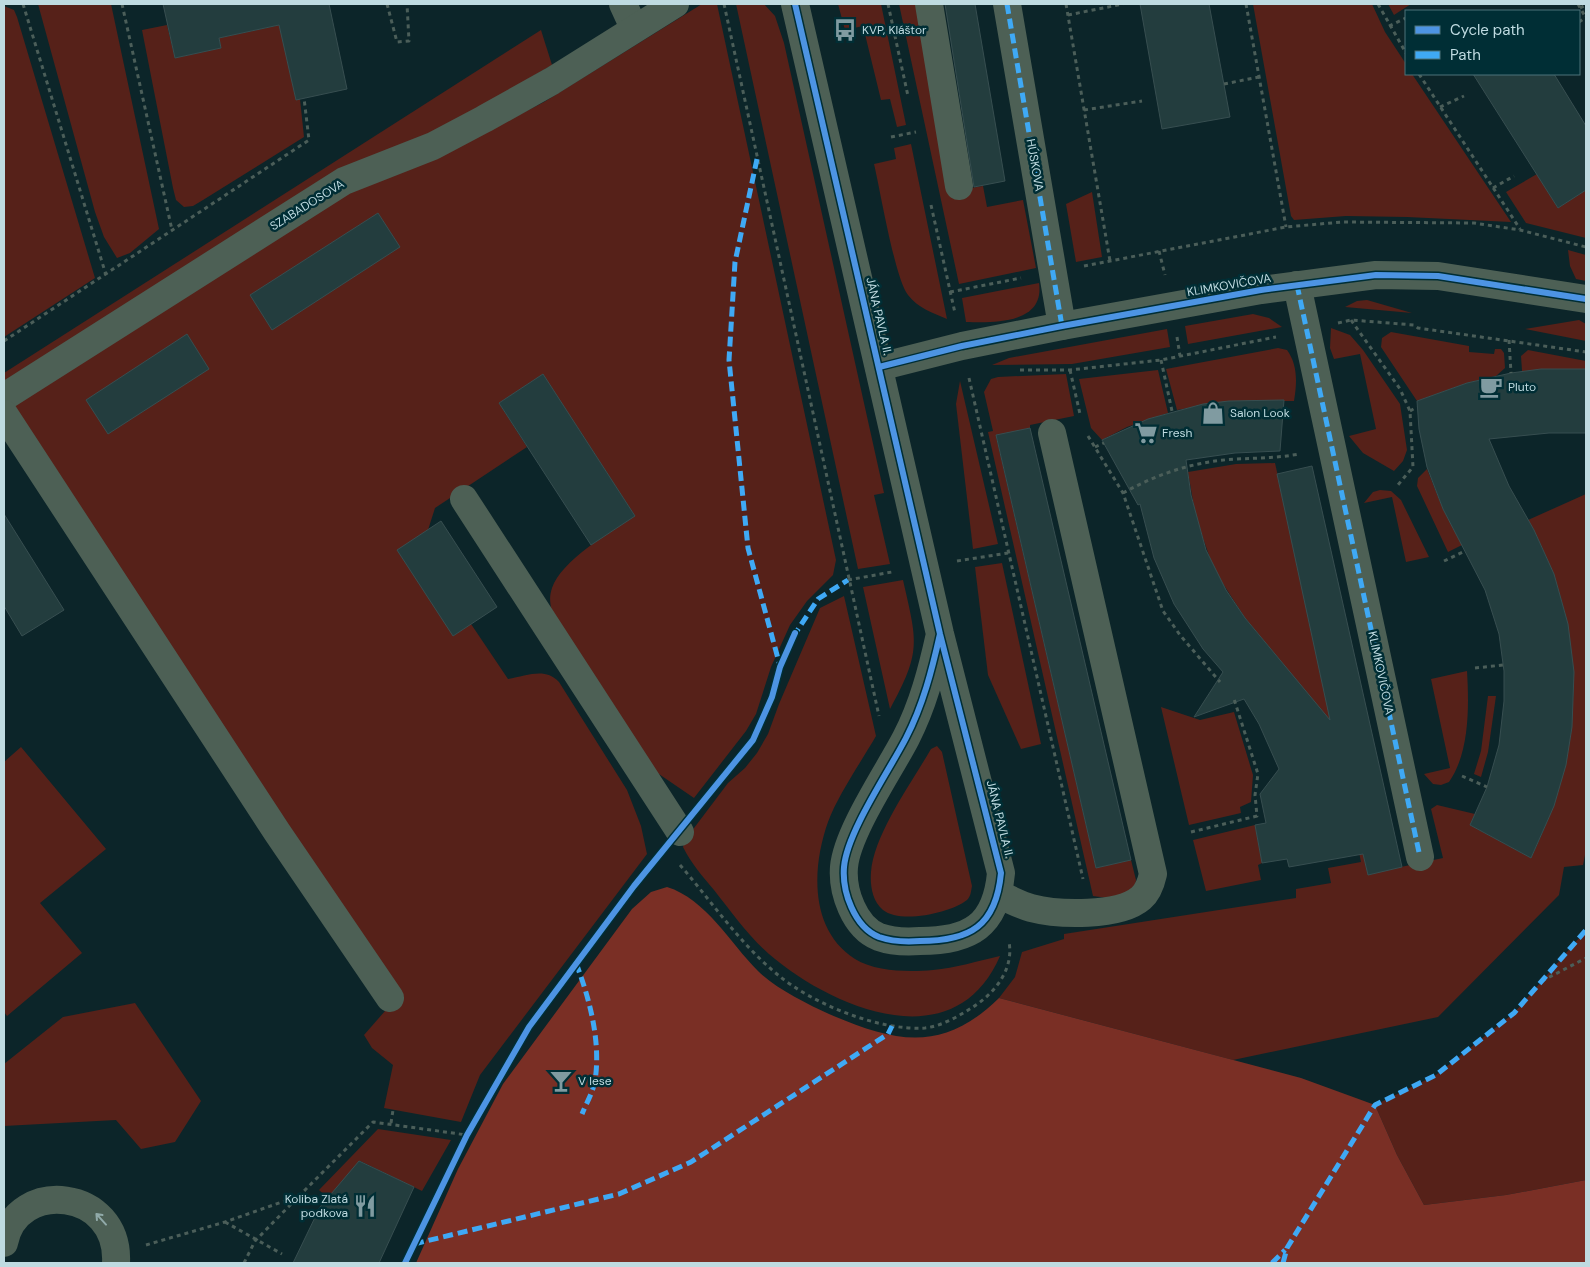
<svg xmlns="http://www.w3.org/2000/svg" width="1590" height="1267" viewBox="0 0 1590 1267" font-family="'DM Sans',sans-serif">
  <rect width="100%" height="100%" fill="#0c2529"/>
  <g fill="#562119">
    <path d="M38 4H111L159 229 130 253 117 258 104 237 95 212Z"/>
    <path d="M702 4H717L836 560 833 575 807 601 790 625 771 667 756 714 746 731 694 798 653 770 552 612C550 603 549 597 552 588 561 561 611 531 635 516L543 375 499 403 527 447 435 508 428 530 453 636 471 624 508 679C527 676 545 667 559 682L627 790 641 826 647 854 480 1075 461 1122 384 1108 393 1065 372 1048 364 1035 385 1011 398 1000 12 403 358 183 501 124 544 102Z"/>
    <path d="M736 4H764L775 16 784 43 884 493 874 495 890 564 858 569Z"/>
    <path d="M838 4H881L906 125 897 127 890 99 881 100 863 26 845 30Z"/>
    <path d="M899 4H920L952 191 983 186 987 207 1023 200 1036 268 959 284Z"/>
    <path d="M1253 4H1372L1385 32 1406 64V74H1412L1511 222 1407 217 1346 216 1294 220 1291 216Z"/>
    <path d="M1388 4H1411L1394 15Z"/>
    <path d="M4 6 14 10 17 17 95 278 4 337Z"/>
    <path d="M167 25 175 58 221 48 219 38 280 25 296 100 300 99 304 137 203 200 193 206 184 207 176 200 173 188 142 30Z"/>
    <path d="M541 30 552 65 4 388V373Z"/>
    <path d="M911 144 947 319C933 313 918 308 908 295 895 279 880 189 874 164L896 159 894 148Z"/>
    <path d="M1537 174 1558 208 1586 190V238L1526 223 1506 192Z"/>
    <path d="M1092 192 1102 257 1076 262 1066 204Z"/>
    <path d="M1568 250 1586 255V281L1576 279 1570 266Z"/>
    <path d="M1039 283C1045 324 994 323 966 322L962 298Z"/>
    <path d="M1367 300 1412 313 1345 307 1357 301Z"/>
    <path d="M1253 314 1269 318 1282 327 1188 344 1185 326Z"/>
    <path d="M1579 320 1586 324V341L1525 329Z"/>
    <path d="M1331 328 1350 335 1363 350 1400 404 1407 450 1403 461 1394 471 1363 453 1349 436 1376 429 1360 354 1334 359 1330 348Z"/>
    <path d="M1167 329 1170 347 1072 364 992 365 1009 358Z"/>
    <path d="M1391 332 1469 346V352L1494 354 1495 349H1501L1504 353 1505 368 1496 376 1467 383 1417 401 1381 347 1382 338Z"/>
    <path d="M1278 348 1287 350C1298 365 1297 383 1294 401H1229L1177 410 1166 369Z"/>
    <path d="M1528 350 1586 361V370L1522 371 1521 356Z"/>
    <path d="M1158 370 1168 413 1127 427 1102 440 1091 428 1079 379Z"/>
    <path d="M1066 374 1074 416 1030 425V428L996 436 1096 868 1131 860 1136 880 1135 887 1114 899 1093 896 988 432 993 431 984 392 991 379 998 377Z"/>
    <path d="M960 381 998 544 973 549 956 404Z"/>
    <path d="M1275 463 1368 874 1443 858 1431 809 1437 805 1475 814 1470 825 1531 858C1586 745 1590 631 1528 520L1586 494V850L1583 865 1564 867 1559 895 1438 1017 1233 1060 999 998 1015 977 1022 952 1064 939V934L1296 898V889L1331 883 1328 868 1361 862 1358 847 1284 665 1245 618 1220 579 1211 561 1196 518 1188 472 1236 464Z"/>
    <path d="M1427 469 1443 509 1462 545 1448 552 1417 486 1418 478Z"/>
    <path d="M1380 490 1391 491 1401 500 1429 557 1406 562 1392 497 1364 503 1373 492Z"/>
    <path d="M1002 563 1041 744 1021 749 988 675 975 567Z"/>
    <path d="M903 580C917 642 922 651 890 709L863 587Z"/>
    <path d="M844 596 876 736C861 762 838 795 828 822 812 867 809 930 855 959 876 972 910 972 933 970 955 968 978 961 1000 956 956 1058 839 1011 775 959 751 940 733 914 714 890 703 877 691 863 683 847L685 840 728 783 745 768 757 753 768 734 779 704 820 608Z"/>
    <path d="M1467 671C1469 705 1470 752 1449 782L1441 785 1433 784 1424 774 1450 768 1431 679Z"/>
    <path d="M1488 696H1496L1488 752 1481 777 1474 774 1481 751Z"/>
    <path d="M1161 707 1200 720 1234 712 1253 775 1251 802 1240 807 1241 813 1189 825Z"/>
    <path d="M937 746 942 752 972 886C971 891 971 896 967 900 951 913 900 924 883 910 872 901 870 885 871 872 874 834 912 782 931 749Z"/>
    <path d="M21 747 106 849 40 903 82 953 7 1016 4 1012V762Z"/>
    <path d="M1255 825 1262 863 1258 865 1261 880 1206 891 1193 840Z"/>
    <path d="M1586 930V1180L1506 1195 1424 1205 1397 1155 1375 1105 1436 1075 1514 1013Z"/>
    <path d="M135 1003 201 1101 175 1142 141 1149 116 1120 4 1126V1064L63 1017Z"/>
    <path d="M378 1129 451 1140 422 1191 360 1161 328 1198 319 1190Z"/>
  </g>
  <path fill="#7a2f25" d="M667 887C706 899 730 943 758 971 775 988 807 1004 829 1014 896 1043 943 1053 999 998L1301 1078 1375 1105 1397 1155 1424 1205 1506 1195 1586 1180V1263H416L458 1169 503 1084 632 909 651 892Z"/>
  <g fill="#233d3e" stroke="#374e50">
    <path d="M163 4H329L347 89 296 100 279 25 219 38 221 48 175 58Z"/>
    <path d="M945 4H975L1005 181 974 187Z"/>
    <path d="M1140 4H1209L1230 117 1162 129Z"/>
    <path d="M1473 74H1554L1586 126V190L1558 208Z"/>
    <path d="M378 213 400 247 272 330 250 295Z"/>
    <path d="M187 334 209 369 108 434 86 400Z"/>
    <path d="M1541 369H1586V433H1549L1489 439 1509 486 1534 530 1554 574 1568 624 1574 672 1572 727 1566 765 1554 806 1531 858 1470 825 1487 787 1499 745 1504 701V671L1499 634 1485 590 1443 509 1427 467 1419 429 1417 401 1467 383 1511 373Z"/>
    <path d="M543 374 635 516 591 545 499 403Z"/>
    <path d="M1284 400 1280 451 1235 453 1186 460 1191 495 1206 550 1226 590 1245 618 1330 720 1277 474 1312 466 1402 867 1368 875 1363 854 1289 867 1287 859 1262 863 1255 825 1266 823 1260 794 1279 769 1259 724 1244 699 1194 717 1223 672 1203 649 1174 604 1154 558 1140 504 1138 505 1102 440 1148 419 1203 404 1229 401Z"/>
    <path d="M1030 428 1131 860 1096 868 996 435Z"/>
    <path d="M4 514 64 610 22 636 4 606Z"/>
    <path d="M441 521 497 607 453 636 397 550Z"/>
    <path d="M359 1161 414 1187 379 1263H293L320 1207Z"/>
  </g>
  <g fill="none" stroke-linecap="round" stroke-linejoin="round">
    <g stroke="#4b5e59" stroke-width="3" stroke-dasharray="4 4" stroke-linecap="butt">
      <path d="M23 4 106 275"/>
      <path d="M122 4 172 230"/>
      <path d="M387 4 397 42 409 41 407 4"/>
      <path d="M724 4 879 716"/>
      <path d="M888 4 908 96"/>
      <path d="M1066 4 1110 261"/>
      <path d="M1246 4 1286 227"/>
      <path d="M1378 4 1406 53"/>
      <path d="M1578 4 1586 18"/>
      <path d="M1580 8 1586 5"/>
      <path d="M1068 15 1123 4"/>
      <path d="M1579 22 1586 17"/>
      <path d="M1389 26 1406 18"/>
      <path d="M1419 74 1520 229"/>
      <path d="M1224 84 1259 77"/>
      <path d="M1440 107 1464 96"/>
      <path d="M1084 110 1142 101"/>
      <path d="M891 137 916 132"/>
      <path d="M1493 188 1514 176"/>
      <path d="M931 205 955 313"/>
      <path d="M1159 251 1165 275"/>
      <path d="M1084 266 1286 227 1342 222 1474 223 1520 230 1586 247"/>
      <path d="M950 292 1021 278"/>
      <path d="M1351 320 1400 389 1410 411 1413 467 1397 486"/>
      <path d="M1338 323 1351 320 1414 325 1418 328 1586 352"/>
      <path d="M1177 337 1180 356"/>
      <path d="M1509 340 1511 373"/>
      <path d="M4 341 309 140 304 98"/>
      <path d="M1161 360 1172 411"/>
      <path d="M1020 370H1070L1161 360 1276 337"/>
      <path d="M1070 370 1080 414"/>
      <path d="M969 378 1083 879"/>
      <path d="M1410 411 1417 407"/>
      <path d="M1088 436 1123 493 1163 611 1180 635 1220 682"/>
      <path d="M1095 447 1104 443"/>
      <path d="M1123 493C1159 473 1196 461 1237 459 1259 458 1278 458 1299 454"/>
      <path d="M957 561 1008 553"/>
      <path d="M1444 561 1465 551"/>
      <path d="M848 580 892 572"/>
      <path d="M1475 668 1503 665"/>
      <path d="M1462 776 1487 787"/>
      <path d="M1191 832 1257 816 1255 795 1258 774 1234 699"/>
      <path d="M680 865C712 902 740 944 778 975 813 1004 879 1031 925 1028 942 1026 959 1016 973 1007 995 993 1014 969 1009 942"/>
      <path d="M1542 981 1586 958"/>
      <path d="M391 1123 393 1110"/>
      <path d="M225 1222 282 1254"/>
      <path d="M146 1245 225 1222 299 1196 373 1122 467 1135"/>
      <path d="M244 1263 255 1241 298 1197"/>
    </g>
    <g stroke="#4d6055" stroke-width="28">
      <path d="M623 4 634 28"/>
      <path d="M795 4 940 634 1001 873C996 926 970 941 920 941 906 942 893 942 879 937 854 927 842 891 844 867 847 832 889 771 906 738 923 705 932 670 940 634"/>
      <path d="M929 4 959 186"/>
      <path d="M1007 4 1062 326"/>
      <path d="M1297 285 1420 857"/>
      <path d="M879 367 962 346 1062 326 1261 290 1376 275 1438 276 1586 299"/>
      <path d="M4 397 344 181 433 146 484 119 552 81 675 4"/>
      <path d="M4 414 277 832 390 998"/>
      <path d="M464 499 680 832"/>
      <path d="M999 895C1010 899 1020 905 1031 908 1058 915 1119 917 1141 898 1148 892 1151 883 1153 874L1052 433"/>
      <path d="M4 1243C16 1178 120 1188 116 1263"/>
    </g>
    <g stroke="#3fa9f5" stroke-width="5" stroke-dasharray="10 5" stroke-linecap="butt">
      <path d="M1007 4 1062 326"/>
      <path d="M757 159 735 262 729 360 748 548 780 666"/>
      <path d="M1297 285 1420 857"/>
      <path d="M793 637 818 599 848 580"/>
      <path d="M576 963C590 1000 601 1042 595 1081 593 1092 586 1104 582 1114"/>
      <path d="M414 1244 619 1194 691 1162 888 1034 892 1026"/>
      <path d="M1272 1263 1285 1250"/>
      <path d="M1283 1263 1287 1248 1375 1105 1436 1075 1514 1013 1586 930"/>
    </g>
    <defs>
      <g id="cycleway">
        <path d="M795 4 940 634 1001 873C996 926 970 941 920 941 906 942 893 942 879 937 854 927 842 891 844 867 847 832 889 771 906 738 923 705 932 670 940 634"/>
        <path d="M879 367 962 346 1062 326 1261 290 1376 275 1438 276 1586 299"/>
        <path d="M405 1263 467 1135 529 1027 634 886 753 740 772 697 780 667 795 633"/>
      </g>
    </defs>
    <use href="#cycleway" stroke="#002e35" stroke-width="9"/>
    <use href="#cycleway" stroke="#4d94e3" stroke-width="6"/>
  </g>
  <defs><path id="oneway-shaft" d="M-6 0H5M1.5-3L5.5 0L1.5 3" fill="none" stroke-width="1.6" stroke-linecap="round" stroke-linejoin="round" transform="scale(1.25)"/></defs>
  <use stroke="#91aaa9" href="#oneway-shaft" transform="translate(101 1219) rotate(-132)"/>
  <defs>
    <symbol id="bus-bare" viewBox="-9 -9 18 18"><path d="M-5-6H5V4H4V6H2V4H-2V6H-4V4H-5ZM-3.5-4V0h7V-4ZM-3.5 1.2v1.5H-2V1.2ZM2 1.2v1.5H3.5V1.2Z" fill="#809ba1" stroke="#002e35" stroke-width="2.5" paint-order="stroke"/></symbol>
    <symbol id="cafe-bare" viewBox="-9 -9 18 18"><path d="M-5.5-4.5H6V0H3Q3 3.5 0 3.5H-2.5Q-5.5 3.5-5.5 0ZM3-3.2v2h1.7v-2ZM-6 4.5H4V6H-6Z" fill="#809ba1" stroke="#002e35" stroke-width="2.5" paint-order="stroke"/></symbol>
    <symbol id="shop-bare" viewBox="-9 -9 18 18"><path d="M-5-2.5h2.3a2.7 3.5 0 0 1 5.4 0H5L5.5 6h-11ZM-1.5-2.5h3a1.5 2.3 0 0 0-3 0Z" fill="#809ba1" stroke="#002e35" stroke-width="2.5" paint-order="stroke"/></symbol>
    <symbol id="supermarket-bare" viewBox="-9 -9 18 18"><path d="M-6-5.5h2.5l.6 2H6L4.5 2H-2.5L-4.4-4H-6ZM-1.5 3.2a1.3 1.3 0 1 0 .1 0ZM3 3.2a1.3 1.3 0 1 0 .1 0Z" fill="#809ba1" stroke="#002e35" stroke-width="2.5" paint-order="stroke"/></symbol>
    <symbol id="bar-bare" viewBox="-9 -9 18 18"><path d="M-6-5H6L.8 .8V4.5H3.5V6h-7V4.5H-.8V.8Z" fill="#809ba1" stroke="#002e35" stroke-width="2.5" paint-order="stroke"/></symbol>
    <symbol id="restaurant-bare" viewBox="-9 -9 18 18"><path d="M-5-6h1v4h1v-4h1v4h1v-4h1v5L-1.5 .5V6h-2V.5L-5-1ZM5-6V6H3V1.5H1.5Q1.5-4 5-6Z" fill="#809ba1" stroke="#002e35" stroke-width="2.5" paint-order="stroke"/></symbol>
  </defs>
  <g fill-rule="evenodd">
    <use href="#bus-bare" x="829" y="14" width="32" height="32"/>
    <use href="#cafe-bare" x="1475" y="371" width="32" height="32"/>
    <use href="#shop-bare" x="1197" y="397" width="32" height="32"/>
    <use href="#supermarket-bare" x="1130" y="417" width="32" height="32"/>
    <use href="#bar-bare" x="545" y="1065" width="32" height="32"/>
    <use href="#restaurant-bare" x="349" y="1190" width="32" height="32"/>
  </g>
  <g text-anchor="middle" dominant-baseline="central" stroke-width="5" stroke-linejoin="round" paint-order="stroke">
    <g font-size="12" fill="#bfdbe1" stroke="#002e35" text-anchor="start">
      <text x="862" y="30">KVP, Kláštor</text>
      <text x="1508" y="387">Pluto</text>
      <text x="1230" y="413">Salon Look</text>
      <text x="1162" y="433">Fresh</text>
      <text x="578" y="1081">V lese</text>
      <text x="348" y="1199" text-anchor="end">Koliba Zlatá<tspan x="348" dy="14">podkova</tspan></text>
    </g>
    <g font-size="12" fill="#bfdbe1" stroke="#002e35">
      <text transform="translate(1035 165) rotate(80)">HÚSKOVA</text>
      <text transform="translate(307 205) rotate(-32)">SZABADOSOVA</text>
      <text transform="translate(1229 285) rotate(-10)">KLIMKOVIČOVA</text>
      <text transform="translate(879 316) rotate(77)">JÁNA PAVLA II.</text>
      <text transform="translate(1381 673) rotate(78)">KLIMKOVIČOVA</text>
      <text transform="translate(1000 819) rotate(76)">JÁNA PAVLA II.</text>
    </g>
  </g>
  <rect width="1590" height="1267" fill="none" stroke="#bfdbe1" stroke-width="10"/>
  <rect x="1405" y="10" width="175" height="65" fill="#002e35" stroke="#4c737a"/>
  <rect x="1415" y="26" width="25" height="8" fill="#4d94e3" stroke="#4c737a"/>
  <text x="1450" y="35" font-size="15" fill="#bfdbe1">Cycle path</text>
  <rect x="1415" y="51" width="25" height="8" fill="#3fa9f5" stroke="#4c737a"/>
  <text x="1450" y="60" font-size="15" fill="#bfdbe1">Path</text>
</svg>
